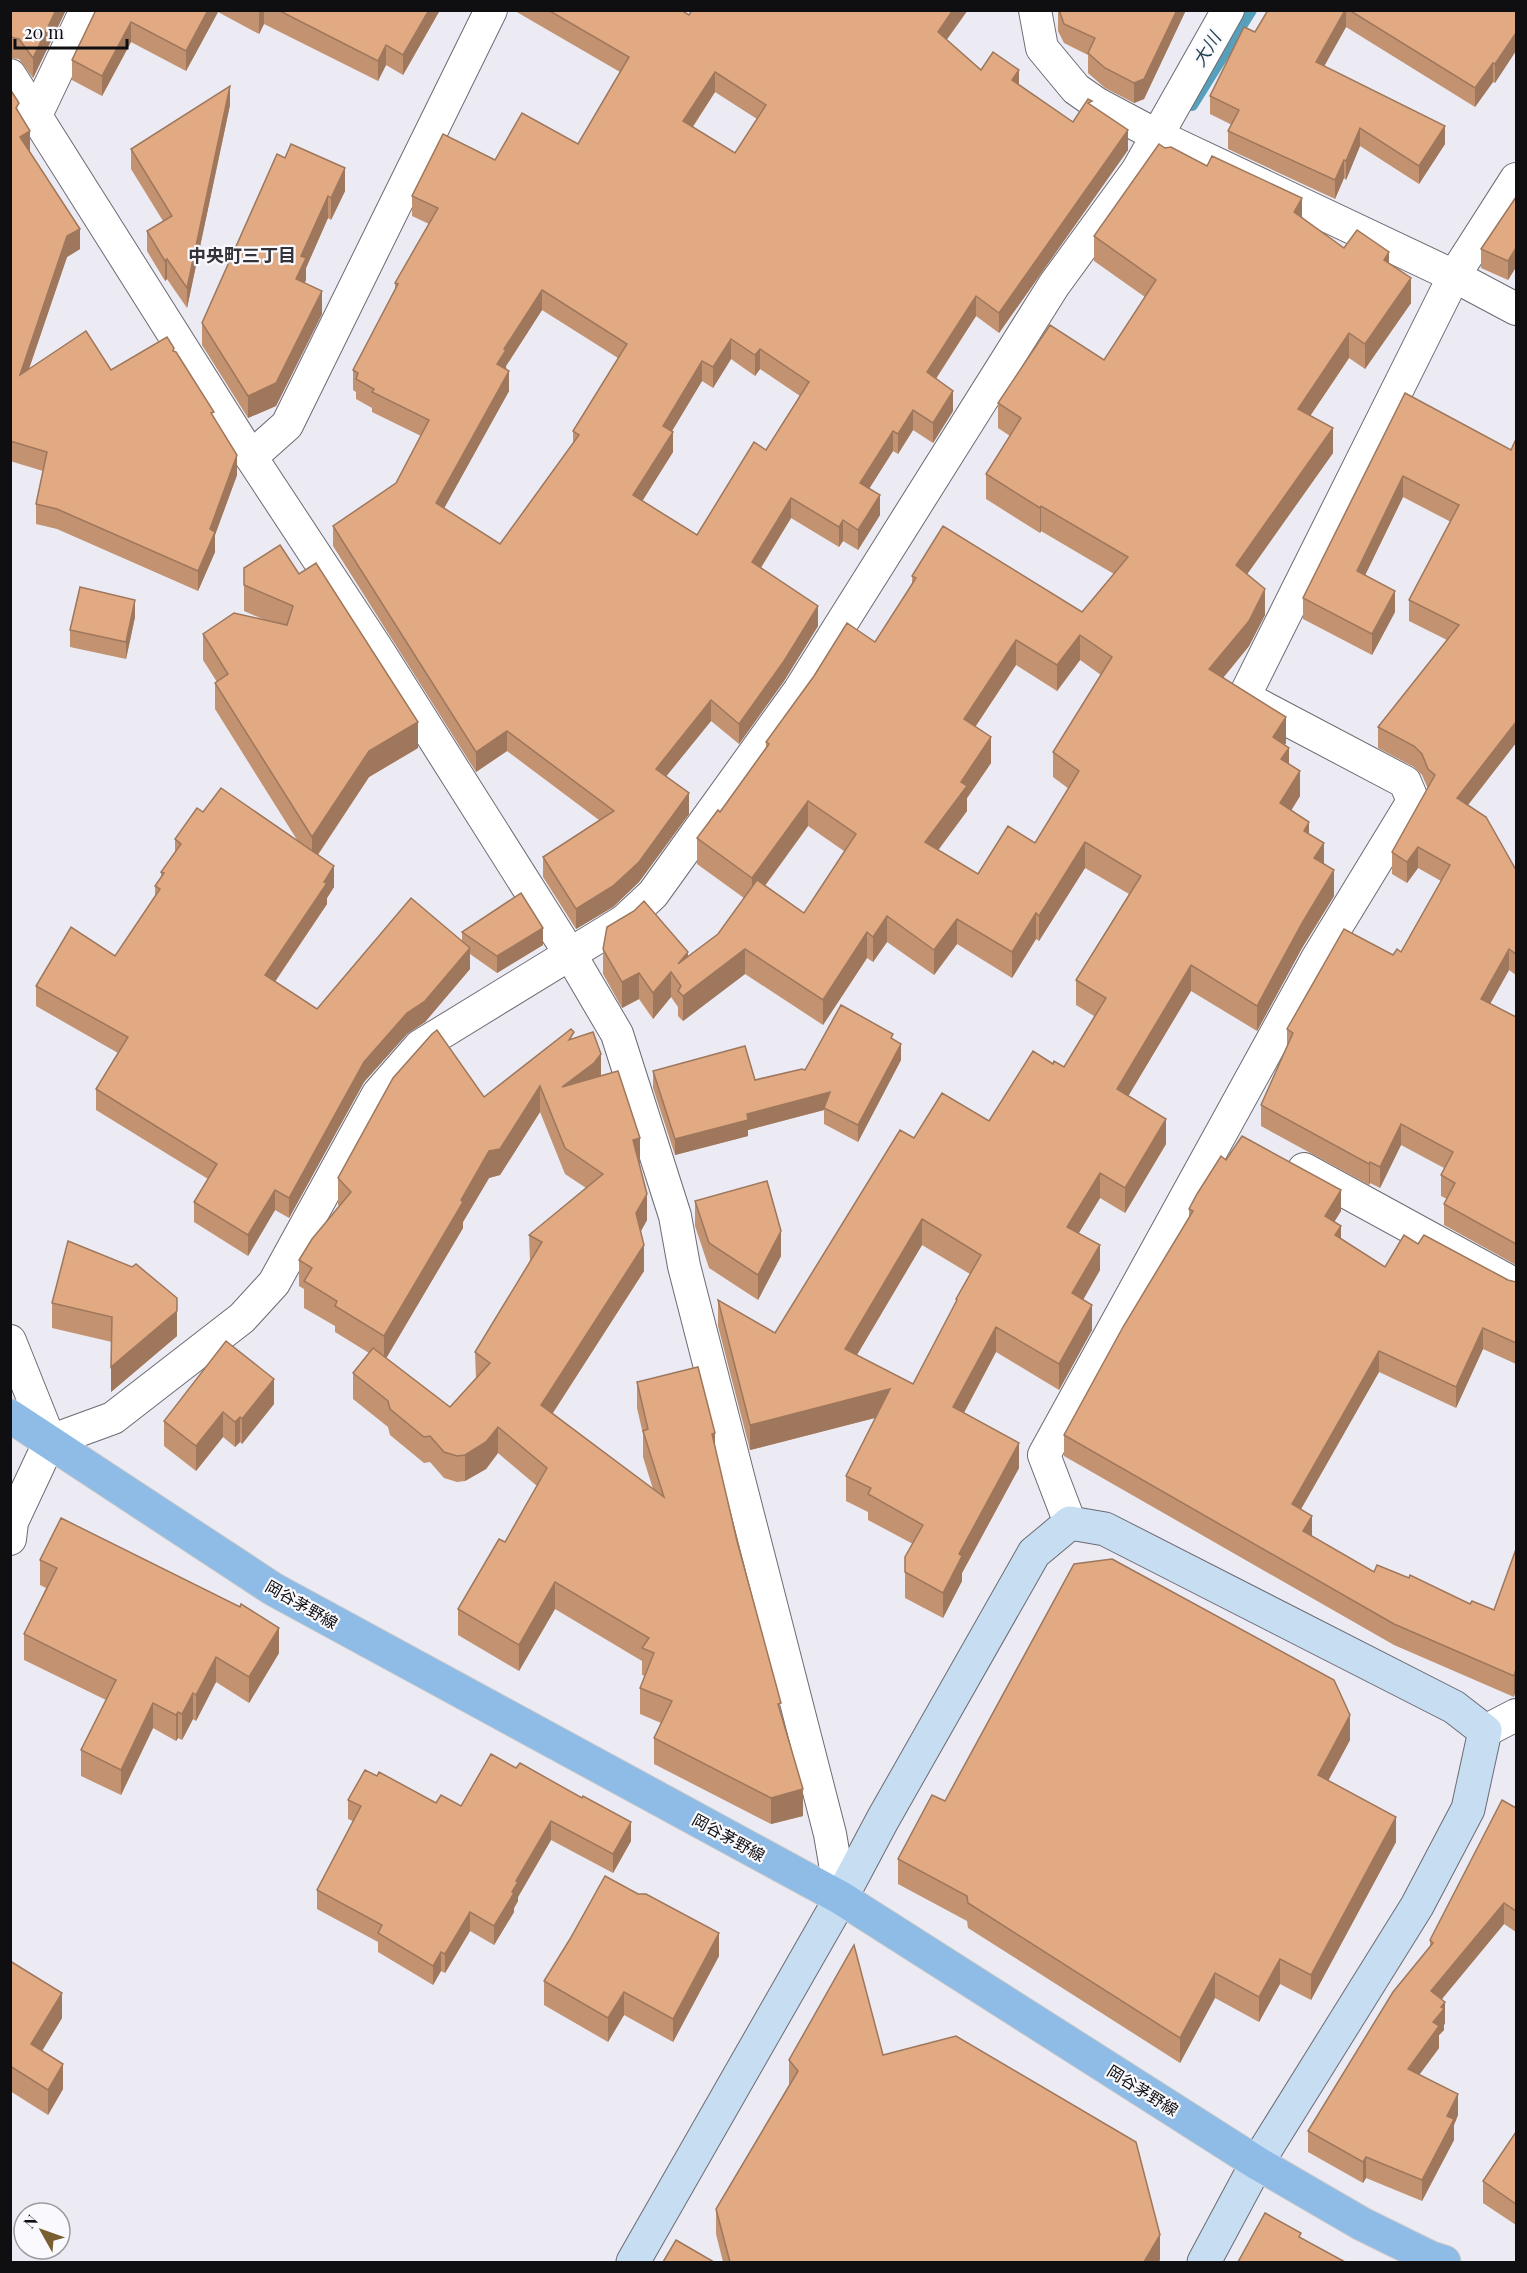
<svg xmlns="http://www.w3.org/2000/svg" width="1527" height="2273" viewBox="0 0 1527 2273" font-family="'Playfair Display','Noto Sans JP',serif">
  <rect width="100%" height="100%" fill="#ecebf4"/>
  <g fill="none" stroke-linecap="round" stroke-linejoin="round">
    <path stroke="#56a0bc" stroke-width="12" d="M1192 105 1251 10"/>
    <defs>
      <g id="street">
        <path d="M1035 10 1042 48 1076 89 1096 103 1156 135 1454 276 1516 309"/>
        <path d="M10 75 251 457 376 647 570 954 617 1034 675 1216 684 1266 830 1834 841 1898"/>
        <path d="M36 115 86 10"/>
        <path d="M251 457 287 425 491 10"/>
        <path d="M1304 1169 1516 1285"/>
        <path d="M10 1341 50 1441"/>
        <path d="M1070 1523 1044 1455 1318 957 1413 801 1405 782 1244 697 1454 276 1516 179"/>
        <path d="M10 1539 12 1522 50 1441 113 1418 242 1318 274 1283 378 1094 420 1046 624 921 653 894 799 691 1054 285 1137 171 1228 10"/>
        <path d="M1485 1731 1516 1715"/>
      </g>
      <path id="secondary" d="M633 2262 841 1898 883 1819 1034 1553 1070 1523 1105 1529 1454 1707 1485 1731 1468 1809 1417 1906 1257 2163 1204 2262"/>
      <path id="primary" d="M10 1416 273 1589 841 1898 1257 2163 1362 2224 1431 2258 1444 2262"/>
    </defs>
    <use href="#street" stroke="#6c6b73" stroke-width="34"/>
    <use href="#secondary" stroke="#6c6b73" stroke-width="35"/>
    <use href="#primary" stroke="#cacacb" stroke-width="35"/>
    <use href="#street" stroke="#fff" stroke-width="32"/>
    <use href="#secondary" stroke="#c6ddf2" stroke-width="33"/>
    <use href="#primary" stroke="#8ebce6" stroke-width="33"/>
  </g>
  <g fill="#c29271" fill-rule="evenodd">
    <path d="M10 10H66L33 78 19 59 10 58Z"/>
    <path d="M96 10H440L403 75 386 65 378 81 264 24 259 34 218 12 186 71 131 42 102 96 72 80V60Z"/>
    <path d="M515 10H681L689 15 947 40 981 70 1019 85 1073 122 1092 107 1128 150 999 333 976 316 936 379 953 411 933 443 913 430 898 454 893 451 869 489 880 515 858 550 843 541 839 547 791 518 761 568 818 626 784 681 739 744 711 721 666 776 689 814 639 882 613 907 576 929 543 877V857L599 820 507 751 476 772 333 546V526L396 483 421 436 372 412V408L356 399V392L353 390V370L395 289V283L429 224 412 216V196L495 160 578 144 620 72 515 11ZM715 92 757 119 735 153 693 127ZM542 310 618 358 573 431V443L500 544 444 508 509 391 506 366ZM731 359 755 376 760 369 800 396 766 450 697 535 642 501 673 452 672 431 702 381 713 388Z"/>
    <path d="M1186 10 1144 99 1134 103 1105 88 1088 73V55L1064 43 1058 31V11Z"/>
    <path d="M1268 10H1516L1495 83 1493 82 1475 107 1346 27 1324 66 1445 144 1419 184 1360 146 1346 180 1344 178 1335 199 1228 149V131L1232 125 1210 114V96L1255 32Z"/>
    <path d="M10 89 19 113 30 151 29 152 80 249 67 257 29 369 111 370 174 351 214 417 237 475 215 535V552L198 591 57 529 36 524V504L43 471 10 461Z"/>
    <path d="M230 105 187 308 167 279 165 281 147 251V231L163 221 131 169V149Z"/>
    <path d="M1165 148 1302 217 1344 248 1389 263 1411 303 1365 369 1349 358 1310 416 1333 453 1247 574 1265 615 1249 646 1223 678 1286 743 1284 745 1289 764 1300 796 1291 810 1309 834 1324 864 1334 896 1302 948 1257 1031 1191 991 1128 1096 1166 1144 1125 1213 1100 1198 1079 1233 1100 1270 1083 1300 1092 1330 1059 1390 996 1352 964 1413 1019 1468 962 1573V1581L943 1618 905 1598V1557L913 1544 868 1520V1512L846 1501V1476L875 1418 750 1450 718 1326V1300L775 1333 914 1138 989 1121 1053 1064 1064 1067 1094 1016 1076 1005V980L1129 894 1085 868 1039 941 1036 939 1012 978 957 944 934 975 887 942 873 962 867 958 823 1025 745 974 683 1021 678 1016V1007L671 997 653 1019 639 999 622 1008 603 974V949L688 956 718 934 744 898 697 864V838L720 812 766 747V742L875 642 912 585V576L1082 612 1114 574 1041 531 1040 533 986 499V474L1010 436 998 428V403L1104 360 1145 297 1094 261V236ZM1080 660 1101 675 1053 752V777L1069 789 1035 843 978 874 938 850 967 811V798L991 763 975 727 1016 665 1057 691ZM808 826 844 851 804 913 765 886ZM922 1245 970 1274 956 1299V1303L913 1384 857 1355Z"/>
    <path d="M277 154 345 191 331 220 328 218 306 268V280L304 283 322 314 276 406 248 418 202 345V323Z"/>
    <path d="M1516 197V267L1508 280 1481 268V249Z"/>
    <path d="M1405 393 1511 450 1516 439V743L1468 805 1516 870V975L1509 970 1490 1004 1516 1017V1265L1444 1225V1204L1447 1199 1441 1196V1175L1444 1168 1401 1145 1380 1188 1370 1183 1369 1185 1261 1126V1105L1287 1046V1029L1393 955 1401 952 1441 881 1418 868 1407 883 1392 874V852L1428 789 1422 775 1414 767 1378 748V727L1447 640 1409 621V600L1451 522 1403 497 1365 575 1395 612 1372 655 1303 619V598Z"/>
    <path d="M244 568 299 574 418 748 369 777 318 855 334 887 327 898V904L275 982 317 1009 462 942V932L543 945 497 973 470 954V969L425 1022 407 1034 364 1082 289 1218 275 1210 248 1256 194 1222V1202L208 1179 96 1110V1089L118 1053 36 1006V986L115 956 155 897V886L161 877V872L175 853V839L203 812 299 843 215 709V683L217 682 203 660V634L265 620 244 611Z"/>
    <path d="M135 617 126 659 70 647V630Z"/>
    <path d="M574 1039 601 1076 640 1165 647 1220 641 1231 644 1271 553 1413 653 1489 643 1457V1434L637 1408V1382L715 1449 781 1714 803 1816 771 1824 654 1764V1738L661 1723 640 1714V1688L645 1676 642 1675V1661L555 1609 519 1671 458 1635V1609L505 1542 537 1486 498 1453 486 1469 465 1481 457 1482 444 1478 430 1462 424 1463 390 1435 388 1427 353 1399V1373L369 1353 335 1332V1326L304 1308V1289L299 1286V1260L339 1206 338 1205V1178L484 1097ZM540 1112 565 1174 586 1188 529 1235 530 1262 475 1352 476 1379 450 1407 386 1358 463 1228V1222L489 1178 500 1175Z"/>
    <path d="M893 1039 901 1060 858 1142 824 1124V1110L748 1130V1136L675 1155 653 1088V1071L755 1080 805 1070Z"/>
    <path d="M1226 1160 1341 1211 1334 1222 1341 1238 1385 1267 1418 1244 1508 1280 1516 1282V1364L1483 1349 1456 1408 1379 1372 1301 1509 1312 1536 1374 1572 1470 1604 1494 1610 1516 1549 1514 1697 1394 1645 1064 1456V1435L1189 1218V1209Z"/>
    <path d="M695 1201 781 1256 758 1300 709 1268 695 1226Z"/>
    <path d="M68 1241 177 1336 111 1392 112 1342 52 1328V1303Z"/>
    <path d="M274 1404 242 1444 240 1442 235 1447 223 1437 196 1471 164 1446V1421Z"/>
    <path d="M40 1560 279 1653 249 1703 216 1682 196 1721 193 1719 182 1740 178 1738 176 1741 153 1728 121 1795 81 1776V1750L106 1700 24 1660V1634L46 1588 40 1585Z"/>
    <path d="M1350 1740 1328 1780 1396 1842 1311 2000 1280 1984 1259 2022 1215 1998 1180 2063 968 1928 967 1921 898 1884V1859Z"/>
    <path d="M491 1754 631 1841 613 1873 551 1840 518 1897V1901L514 1908V1912L494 1945 470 1931 445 1973 441 1971 433 1985 378 1952V1942L317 1909V1890L353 1821 348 1819V1800L377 1776 436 1803 461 1806Z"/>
    <path d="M1516 1808V1932L1504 1924 1442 1999 1445 2023 1444 2025V2030L1439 2035V2048L1419 2075 1458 2115 1454 2125V2140L1422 2201 1366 2178 1363 2183 1308 2152V2131L1430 1946V1940Z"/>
    <path d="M719 1956 673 2042 624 2015 608 2042 544 2005V1981Z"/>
    <path d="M10 1961 62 2018 42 2051 63 2089 48 2115 10 2091Z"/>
    <path d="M883 2055 1160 2260 1158 2262H723L716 2234V2209L789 2085V2060Z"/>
    <path d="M1516 2132V2225L1483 2203V2181Z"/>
  </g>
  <g fill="#9e775c">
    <path d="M56 10H66L33 78V58Z"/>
    <path d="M208 10H218V12L186 71V51Z"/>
    <path d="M261 10H264V24L259 34V13Z"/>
    <path d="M429 10H440L403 75V55Z"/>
    <path d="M953 10H968L938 52V32Z"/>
    <path d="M1177 10H1186L1144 99 1134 103V83Z"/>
    <path d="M1345 10H1346V27L1316 81V62Z"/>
    <path d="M131 22V42L102 96V76Z"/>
    <path d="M1516 33V51L1495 83V64Z"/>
    <path d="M386 45V65L378 81V61Z"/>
    <path d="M1493 63V82L1475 107V88Z"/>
    <path d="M1019 70V90L1012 80Z"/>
    <path d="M715 72V92L683 141V121Z"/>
    <path d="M230 86V105L187 308V288Z"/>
    <path d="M1445 126V144L1419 184V166Z"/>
    <path d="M1360 128V146L1346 180V161Z"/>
    <path d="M1128 130V150L999 333V313Z"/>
    <path d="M30 131V151L20 158V137Z"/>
    <path d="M1344 160V178L1335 199V180Z"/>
    <path d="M345 168V191L331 220V198Z"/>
    <path d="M328 196V218L306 268V280L296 302V279L301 256Z"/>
    <path d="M1302 198V224L1294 212Z"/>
    <path d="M80 229V249L67 257 20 395V375L67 236Z"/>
    <path d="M1516 248V267L1508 280V261Z"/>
    <path d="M1389 252V278L1384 260Z"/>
    <path d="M167 259V279L165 281V261Z"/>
    <path d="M1411 278V303L1365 369V344Z"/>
    <path d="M542 290V310L506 366V370L497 364 504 349Z"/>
    <path d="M322 291V314L276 406 248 418V396Z"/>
    <path d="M976 296V316L927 392V372Z"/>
    <path d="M1349 333V358L1298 434V409Z"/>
    <path d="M731 339V359L713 388V367Z"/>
    <path d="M760 349V369L755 376V355Z"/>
    <path d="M702 361V381L663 446V426Z"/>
    <path d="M509 371V391L436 523V503Z"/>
    <path d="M953 391V411L933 443V423Z"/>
    <path d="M913 410V430L898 454V434Z"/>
    <path d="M1333 428V453L1236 590V565Z"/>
    <path d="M893 431V451L860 503V483Z"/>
    <path d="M673 432V452L633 516V495Z"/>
    <path d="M237 455V475L215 535V552L198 591V571L210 529Z"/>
    <path d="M1403 476V497L1357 592V571Z"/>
    <path d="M880 495V515L858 550V530Z"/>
    <path d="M791 498V518L752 582V562Z"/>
    <path d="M1041 506V531L1040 533V508Z"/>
    <path d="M843 520V541L839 547V527Z"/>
    <path d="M1265 589V615L1249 646 1209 695V669Z"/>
    <path d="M1395 591V612L1372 655V634Z"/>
    <path d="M135 600V617L126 659V642Z"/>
    <path d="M818 606V626L784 681 739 744V724Z"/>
    <path d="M1080 635V660L1057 691V665Z"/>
    <path d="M1016 640V665L964 744V719Z"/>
    <path d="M711 700V721L656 789V769Z"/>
    <path d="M1286 717V743L1273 763V737Z"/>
    <path d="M418 722V748L369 777 312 863V837L369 751Z"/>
    <path d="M1516 722V743L1457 819V798Z"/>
    <path d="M507 731V751L476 772V752Z"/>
    <path d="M991 737V763L967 798V811L925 868V842L961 782Z"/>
    <path d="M1289 748V773L1281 759Z"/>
    <path d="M1300 771V796L1280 829V803Z"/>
    <path d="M689 793V814L639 882 613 907 576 929V909Z"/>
    <path d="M808 801V826L752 903V878Z"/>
    <path d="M1309 822V847L1304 831Z"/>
    <path d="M1085 842V868L1039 941V916Z"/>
    <path d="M1324 843V868L1314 858Z"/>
    <path d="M1418 847V868L1407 883V862Z"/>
    <path d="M334 866V887L327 898V904L265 996V975Z"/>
    <path d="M1334 870V896L1302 948 1257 1031V1006L1302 923Z"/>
    <path d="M1036 913V939L1012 978V952Z"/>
    <path d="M887 916V942L873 962V937Z"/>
    <path d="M957 919V944L934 975V950Z"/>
    <path d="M543 928V945L497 973V956Z"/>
    <path d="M867 932V958L823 1025V1000Z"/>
    <path d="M470 948V969L425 1022 407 1034 364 1082 289 1218V1198L364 1062 407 1013Z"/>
    <path d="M745 949V974L683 1021V996Z"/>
    <path d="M1509 949V970L1481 1020V999Z"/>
    <path d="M688 952V977L678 964Z"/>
    <path d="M1191 965V991L1117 1115V1089Z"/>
    <path d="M671 972V997L653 1019V993Z"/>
    <path d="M639 973V999L622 1008V982Z"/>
    <path d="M901 1044V1060L858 1142V1125Z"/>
    <path d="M601 1054V1080L562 1087Z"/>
    <path d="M540 1086V1112L500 1175 489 1178 463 1222V1228L384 1362V1336L489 1151Z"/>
    <path d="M830 1092 824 1110 748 1130V1136L675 1155V1139L747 1114Z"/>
    <path d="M1166 1119V1144L1125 1213V1188Z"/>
    <path d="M1401 1124V1145L1380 1188V1167Z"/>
    <path d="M640 1138V1165L633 1140Z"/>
    <path d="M1370 1162V1183L1369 1185V1164Z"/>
    <path d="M1100 1173V1198L1067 1252V1227Z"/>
    <path d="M275 1190V1210L248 1256V1235Z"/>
    <path d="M1341 1190V1211L1325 1237V1216Z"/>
    <path d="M647 1194V1220L636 1240V1213Z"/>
    <path d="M922 1219V1245L845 1375V1349Z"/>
    <path d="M1341 1226V1247L1335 1235Z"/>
    <path d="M781 1231V1256L758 1300V1275Z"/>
    <path d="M644 1245V1271L541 1431V1405Z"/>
    <path d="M1100 1245V1270L1072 1319V1293Z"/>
    <path d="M1092 1305V1330L1059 1390V1364Z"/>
    <path d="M177 1311V1336L111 1392V1367Z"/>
    <path d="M996 1327V1352L953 1433V1407Z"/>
    <path d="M1483 1328V1349L1456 1408V1387Z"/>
    <path d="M1379 1351V1372L1292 1525V1504Z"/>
    <path d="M274 1379V1404L242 1444V1419Z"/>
    <path d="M890 1389V1414L750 1450V1425Z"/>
    <path d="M223 1412V1437L196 1471V1446Z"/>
    <path d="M240 1417V1442L235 1447V1422Z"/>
    <path d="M498 1427V1453L486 1469 465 1481V1455Z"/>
    <path d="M715 1433V1459L712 1434Z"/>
    <path d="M1019 1443V1468L962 1573V1581L943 1618V1593L959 1554Z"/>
    <path d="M1312 1516V1537L1303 1531Z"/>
    <path d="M555 1582V1609L519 1671V1645Z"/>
    <path d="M279 1628V1653L249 1703V1677Z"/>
    <path d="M216 1657V1682L196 1721V1695Z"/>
    <path d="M1516 1669V1690L1514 1697V1676Z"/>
    <path d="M193 1693V1719L182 1740V1714Z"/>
    <path d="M153 1703V1728L121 1795V1770Z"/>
    <path d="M178 1712V1738L176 1741V1715Z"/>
    <path d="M1350 1715V1740L1318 1800V1775Z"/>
    <path d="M803 1789V1816L771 1824V1798Z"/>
    <path d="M1396 1817V1842L1311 2000V1975Z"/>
    <path d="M551 1821V1840L518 1897V1901L514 1908V1912L494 1945V1926L512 1892 516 1881Z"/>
    <path d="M631 1822V1841L613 1873V1854Z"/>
    <path d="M1504 1903V1924L1431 2012V1991Z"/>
    <path d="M470 1912V1931L445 1973V1954Z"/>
    <path d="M719 1933V1956L673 2042V2019Z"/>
    <path d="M441 1952V1971L433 1985V1966Z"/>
    <path d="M1280 1959V1984L1259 2022V1997Z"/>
    <path d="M1215 1973V1998L1180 2063V2038Z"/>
    <path d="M624 1992V2015L608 2042V2018Z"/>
    <path d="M62 1993V2018L31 2069V2044Z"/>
    <path d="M1445 2002V2023L1444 2025V2030L1439 2035V2048L1408 2090V2069L1441 2007Z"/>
    <path d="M63 2064V2089L48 2115V2090Z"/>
    <path d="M1458 2094V2115L1454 2125V2140L1422 2201V2180L1447 2116Z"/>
    <path d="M1366 2157V2178L1363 2183V2162Z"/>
    <path d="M1160 2235V2260L1158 2262H1144Z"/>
  </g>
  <g fill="#e2aa83" stroke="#9e775c" stroke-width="1.5" fill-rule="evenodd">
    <path d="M10 10H56L33 58 19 39 10 37Z"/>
    <path d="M96 10H208L186 51 131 22 102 76 72 60Z"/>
    <path d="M278 10H429L403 55 386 45 378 61Z"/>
    <path d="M548 10H681L689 15 692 10H953L938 32 981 70 993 52 1019 70 1012 80 1073 122 1088 99 1092 101 1088 103 1128 130 999 313 976 296 927 372 953 391 933 423 913 410 898 434 893 431 860 483 880 495 858 530 843 520 839 527 791 498 752 562 818 606 784 661 739 724 711 700 656 769 689 793 639 862 613 886 576 909 543 857 614 811 507 731 476 752 333 526 396 483 429 420 372 392 374 389 356 379 358 373 353 370 398 284 395 283 438 208 412 196 443 134 495 160 522 113 578 144 629 57ZM715 72 766 105 735 153 683 121ZM542 290 627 344 573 431 579 435 500 544 436 503 509 371 497 364 506 350 504 349ZM731 339 755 355 760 349 809 382 766 450 754 442 697 535 633 495 673 432 663 426 702 361 713 367Z"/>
    <path d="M1059 10H1177L1144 79 1134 83 1105 68 1088 53 1095 38 1064 24Z"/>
    <path d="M1268 10H1345L1316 62 1445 126 1419 166 1360 128 1346 161 1344 160 1335 180 1228 131 1239 110 1210 96 1244 27 1255 32Z"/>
    <path d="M1349 10H1516V33L1495 64 1493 63 1475 88Z"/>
    <path d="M230 86 187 288 167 259 165 261 147 231 172 216 131 149Z"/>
    <path d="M10 89 19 103 16 108 30 131 20 137 80 229 67 236 20 375 86 331 111 370 167 337 174 348 173 351 176 352 214 412 211 413 237 455 210 529 215 532 198 571 57 509 36 504 47 452 10 441Z"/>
    <path d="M291 144 345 168 331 198 328 196 301 256 306 258 296 279 322 291 276 383 248 396 202 323 277 154 285 158Z"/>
    <path d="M1159 144 1165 148 1171 147 1207 166 1212 156 1302 198 1294 212 1344 248 1357 230 1389 252 1384 260 1411 278 1365 344 1349 333 1298 409 1333 428 1236 565 1265 589 1249 621 1209 669 1286 717 1273 737 1289 748 1281 759 1300 771 1280 803 1309 822 1304 831 1324 843 1314 858 1334 870 1302 923 1257 1006 1191 965 1117 1089 1166 1119 1125 1188 1100 1173 1067 1227 1100 1245 1072 1293 1092 1305 1059 1364 996 1327 953 1407 1019 1443 959 1554 962 1556 943 1593 905 1572V1557L923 1525 868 1494 871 1488 846 1476 890 1389 750 1425 718 1300 775 1333 900 1130 914 1138 942 1093 989 1121 1033 1051 1053 1064 1054 1061 1064 1067 1106 998 1076 980 1141 876 1085 842 1039 916 1036 913 1012 952 957 919 934 950 887 916 873 937 867 932 823 1000 745 949 683 996 678 991 681 986 671 972 653 993 639 973 622 982 603 949 607 927 634 911 644 901 688 952 678 964 718 934 757 880 804 913 856 834 808 801 752 878 697 838 718 810 720 812 769 744 766 742 814 676 847 623 875 642 916 578 912 576 943 526 1082 612 1128 557 1041 506 1040 508 986 474 1021 418 998 403 1050 325 1104 360 1156 280 1094 236ZM1080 635 1112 657 1053 752 1079 771 1035 843 1008 826 978 874 925 842 967 786 961 782 991 737 964 719 1016 640 1057 665ZM922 1219 981 1255 956 1299 957 1300 913 1384 845 1349Z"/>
    <path d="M1516 197V248L1508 261 1481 249Z"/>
    <path d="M1405 393 1511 450 1516 439V722L1457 798 1486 817 1516 870V954L1509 949 1481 999 1516 1017V1244L1444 1204 1455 1183 1441 1175 1453 1152 1401 1124 1380 1167 1370 1162 1369 1164 1261 1105 1293 1033 1287 1029 1344 929 1393 955 1397 949 1401 952 1450 865 1418 847 1407 862 1392 852 1435 775 1428 769 1422 754 1414 746 1378 727 1459 625 1409 600 1459 505 1403 476 1357 571 1395 591 1372 634 1303 598Z"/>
    <path d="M280 545 299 574 316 563 418 722 369 751 312 837 215 683 228 674 203 634 234 613 287 625 293 606 244 585V568Z"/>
    <path d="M80 587 135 600 126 642 70 630Z"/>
    <path d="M221 788 334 866 324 882 327 883 265 975 317 1009 411 898 470 948 425 1001 407 1013 364 1062 289 1198 275 1190 248 1235 194 1202 217 1164 96 1089 128 1037 36 986 71 927 115 956 160 889 155 886 164 873 161 872 181 844 175 839 197 808 203 812Z"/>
    <path d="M521 893 543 928 497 956 462 932Z"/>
    <path d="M841 1005 893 1034 891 1038 901 1044 858 1125 824 1108 830 1092 747 1114 748 1120 675 1139 653 1071 745 1046 755 1080 802 1069 805 1070Z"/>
    <path d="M571 1029 574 1032 569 1040 593 1032 601 1054 594 1063 562 1087 618 1071 640 1138 633 1140 647 1194 636 1213 644 1245 541 1405 664 1497 643 1431 648 1429 637 1382 698 1367 715 1433 712 1434 737 1541 781 1703 778 1704 803 1789 771 1798 654 1738 672 1701 640 1688 654 1653 642 1648 649 1638 555 1582 519 1645 458 1609 499 1539 505 1542 547 1468 498 1427 486 1442 465 1455 457 1456 444 1452 430 1436 424 1437 390 1409 388 1401 353 1373 373 1348 450 1407 490 1363 475 1352 542 1242 529 1235 603 1174 565 1148 540 1086 500 1149 489 1151 461 1200 463 1202 384 1336 335 1306 337 1301 304 1281 312 1268 299 1260 312 1239 351 1192 338 1178 393 1078 432 1034 437 1030 484 1097Z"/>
    <path d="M1242 1136 1341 1190 1325 1216 1341 1226 1335 1235 1385 1267 1404 1235 1418 1244 1424 1235 1508 1280 1516 1282V1343L1483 1328 1456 1387 1379 1351 1292 1504 1312 1516 1303 1531 1374 1572 1377 1565 1409 1578 1410 1575 1470 1604 1472 1601 1494 1610 1516 1549V1669L1514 1676 1394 1624 1064 1435 1123 1327 1193 1211 1189 1209 1197 1194 1221 1156 1226 1160Z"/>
    <path d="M767 1181 781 1231 758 1275 709 1243 695 1201Z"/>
    <path d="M68 1241 132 1267 136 1264 177 1298V1311L111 1367 112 1317 52 1303Z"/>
    <path d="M226 1341 274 1379 242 1419 240 1417 235 1422 223 1412 196 1446 164 1421Z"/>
    <path d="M61 1518 240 1607 241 1604 279 1628 249 1677 216 1657 196 1695 193 1693 182 1714 178 1712 176 1715 153 1703 121 1770 81 1750 116 1680 24 1634 57 1568 40 1560Z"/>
    <path d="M1112 1559 1334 1680 1350 1715 1318 1775 1396 1817 1311 1975 1280 1959 1259 1997 1215 1973 1180 2038 968 1903 967 1896 898 1859 932 1795 945 1801 1074 1564Z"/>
    <path d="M491 1754 516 1768 520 1763 582 1798 583 1796 631 1822 613 1854 551 1821 516 1881 518 1882 512 1892 514 1893 494 1926 470 1912 445 1954 441 1952 433 1966 378 1933 382 1925 317 1890 361 1806 348 1800 365 1770 377 1776 379 1772 436 1803 441 1795 461 1806Z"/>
    <path d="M1502 1800 1516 1808V1911L1504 1903 1431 1991 1445 2002 1441 2007 1444 2009 1433 2022 1439 2026 1408 2069 1458 2094 1447 2116 1454 2119 1422 2180 1366 2157 1363 2162 1308 2131 1393 1992 1433 1943 1430 1940Z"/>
    <path d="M605 1876 638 1894H646L719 1933 673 2019 624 1992 608 2018 544 1981 570 1939Z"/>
    <path d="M854 1945 883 2055 956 2036 1136 2142 1160 2235 1144 2262H730L716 2209 798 2071 789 2060Z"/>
    <path d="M10 1961 62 1993 31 2044 63 2064 48 2090 10 2066Z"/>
    <path d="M1516 2132V2204L1483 2181Z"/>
    <path d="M1265 2213 1301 2233 1299 2237 1345 2262H1238Z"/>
    <path d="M676 2240 714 2262H663Z"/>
  </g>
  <g text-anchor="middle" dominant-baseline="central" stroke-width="4.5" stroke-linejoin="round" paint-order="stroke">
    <g font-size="16" fill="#0f0f12" stroke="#f9f9fe">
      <text transform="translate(302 1604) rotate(30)">岡谷茅野線</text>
      <text transform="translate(729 1837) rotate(29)">岡谷茅野線</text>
      <text transform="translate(1143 2090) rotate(32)">岡谷茅野線</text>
    </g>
    <g font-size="18" font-style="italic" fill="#1b3d4a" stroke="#f9f9fe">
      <text transform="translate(1206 49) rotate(-58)">大川</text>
    </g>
    <g font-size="18" font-weight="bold" fill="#333339" stroke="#f9f9fe">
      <text x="242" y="255">中央町三丁目</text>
    </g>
  </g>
  <rect width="1527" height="2273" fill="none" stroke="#0f0f12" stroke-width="24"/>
  <g transform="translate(42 2231) rotate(310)"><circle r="28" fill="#f9f9fe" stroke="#9b9ba0" stroke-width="1.5"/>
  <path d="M0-4.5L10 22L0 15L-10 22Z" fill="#785e30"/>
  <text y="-9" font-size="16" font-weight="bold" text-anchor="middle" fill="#0f0f12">N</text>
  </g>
  <path d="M15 39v9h112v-9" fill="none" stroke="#0f0f12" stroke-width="3"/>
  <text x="24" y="39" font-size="18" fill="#0f0f12" stroke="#f9f9fe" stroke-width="4.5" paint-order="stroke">20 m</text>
</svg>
